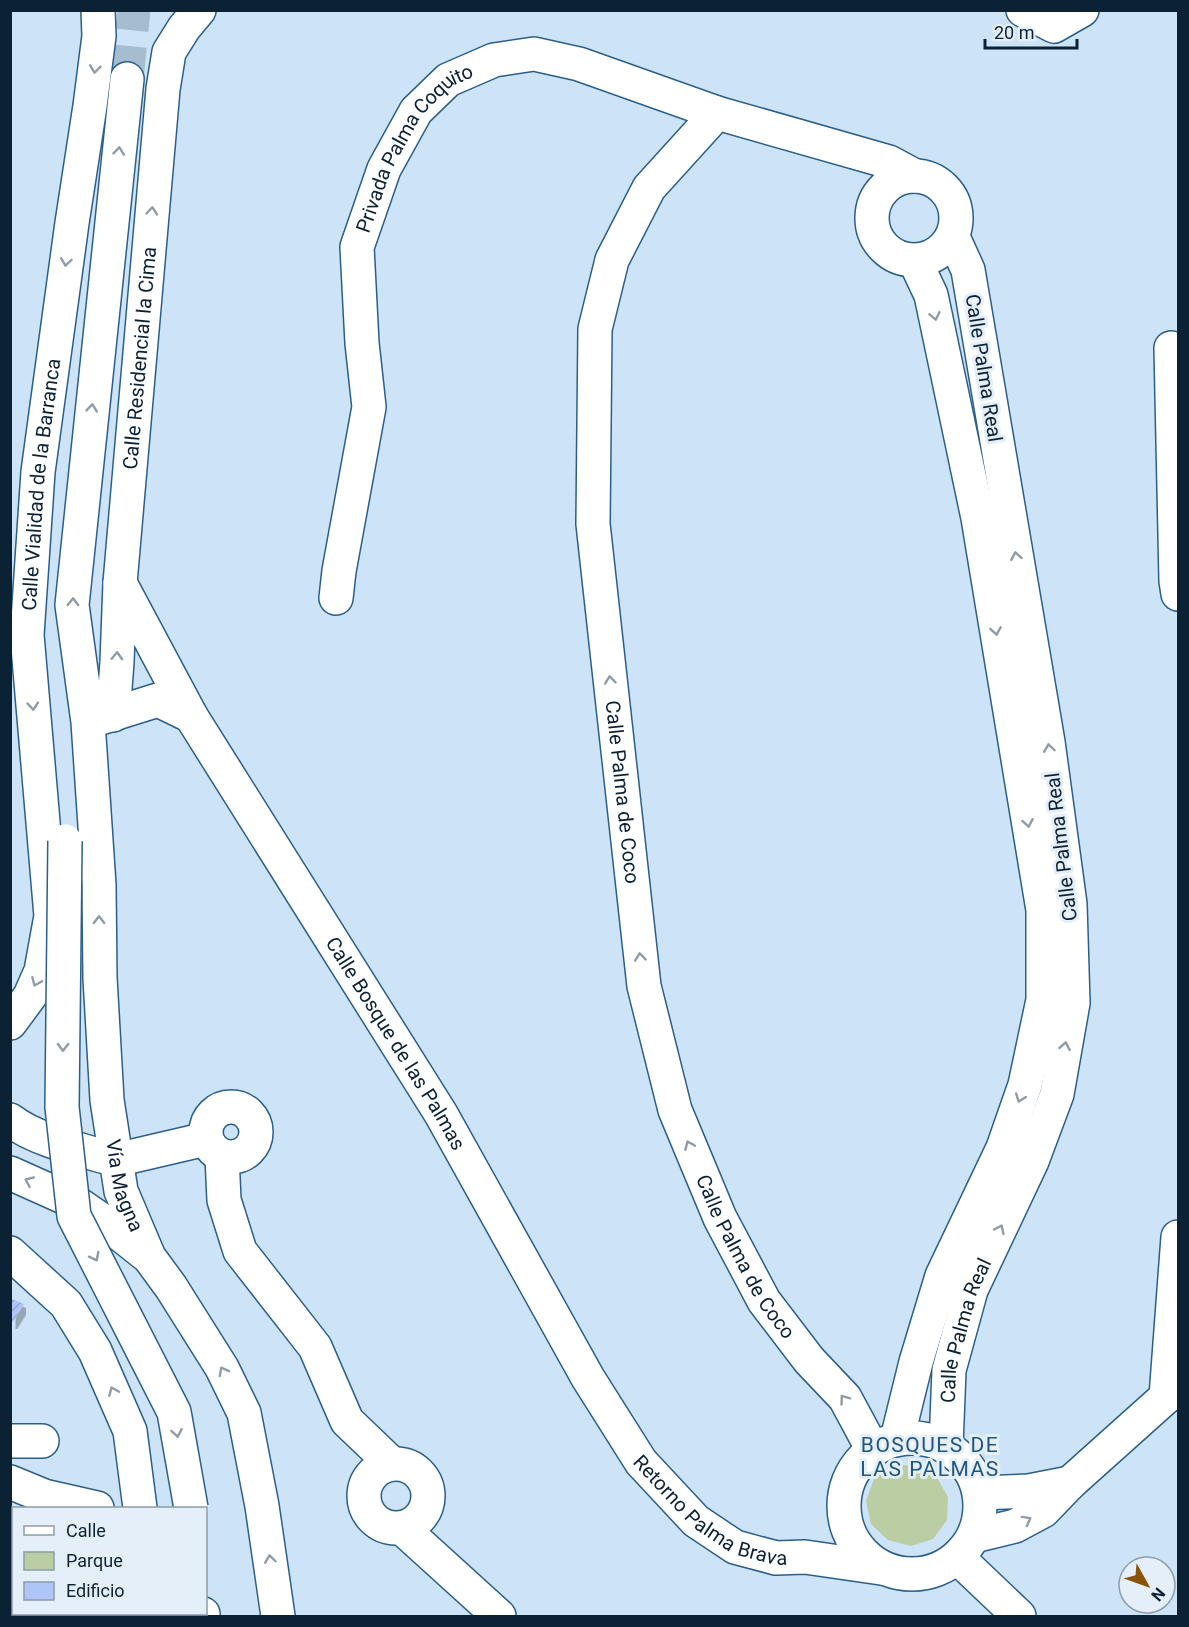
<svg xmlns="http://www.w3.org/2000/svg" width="1189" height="1627" viewBox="0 0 1189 1627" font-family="Roboto,sans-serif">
  <defs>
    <pattern id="building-hatch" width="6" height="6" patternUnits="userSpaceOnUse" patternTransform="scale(1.5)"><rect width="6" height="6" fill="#afc5f7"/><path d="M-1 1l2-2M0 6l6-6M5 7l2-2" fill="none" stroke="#95a9d4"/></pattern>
    <filter id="shadow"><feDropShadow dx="5.5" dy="5.5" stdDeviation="0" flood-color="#0004"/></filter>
  </defs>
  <rect width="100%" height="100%" fill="#cde3f7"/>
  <path fill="#bbcda3" d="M915 1465 936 1476 948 1497 947 1520 933 1539 911 1546 888 1540 871 1524 866 1501 874 1479 892 1466Z"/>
  <path fill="url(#building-hatch)" filter="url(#shadow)" d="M10 1298 24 1304 10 1326Z"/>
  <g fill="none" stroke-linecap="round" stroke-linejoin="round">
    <path stroke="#a6bcd0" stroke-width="33" stroke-dasharray="33 16" stroke-linecap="butt" d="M127 79 134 10"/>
    <defs>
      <g id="minor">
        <path d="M1023 10 1054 26 1082 10"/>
        <path id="s1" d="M717 113 649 188 612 260 595 329 593 524 644 986 675 1110 720 1218 764 1301 809 1360 845 1398 873 1450"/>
        <circle cx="914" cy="218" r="42"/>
        <path d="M1171 348 1176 581 1178 594"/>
        <path id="s2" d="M120 583 191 716 441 1114 588 1378 641 1462 696 1521 735 1547 776 1558 805 1557 881 1568"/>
        <path id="s3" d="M336 598 339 571 369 407 362 343 357 247 384 169 416 111 448 80 494 60 534 54 579 64 717 113 889 162 915 176"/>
        <path id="s4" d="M113 715 117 662 120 583 163 89 169 52 184 28 199 10"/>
        <path d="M94 720 158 700 191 716"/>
        <circle cx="231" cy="1132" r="25"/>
        <path d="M222 1157 224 1200 240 1251 315 1347 347 1421 392 1464"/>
        <path d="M116 1160 206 1139"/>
        <path d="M10 1253 66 1304 95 1351 130 1431 140 1508"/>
        <path d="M1166 1397 1178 1237"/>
        <circle cx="912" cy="1506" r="68"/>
        <path d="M897 1439 916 1362 942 1276 1003 1148 1025 1085 1043 1000V910L978 518 931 295 915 261"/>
        <path d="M10 1441H42"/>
        <path id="s5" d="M946 1446 949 1370 971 1290 1032 1161 1057 1094 1073 1003 1070 904 1048 742 968 270 953 237"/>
        <circle cx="396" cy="1496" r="32"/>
        <path d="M10 1482 44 1496 97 1508"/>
        <path d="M980 1493 1029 1491 1070 1483"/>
        <path d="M402 1528 499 1616"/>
        <path d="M974 1536 1015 1526 1043 1511 1070 1483 1166 1397 1178 1383"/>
        <path d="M958 1558 1019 1616"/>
        <path d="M153 1614V1616"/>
      </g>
      <g id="major">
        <path id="s6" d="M127 79 72 605 88 722 99 885 100 978 107 1100 121 1191 149 1257 171 1287 222 1368 244 1413 262 1506 278 1616"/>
        <path id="s7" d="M10 1023 30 996 41 971 51 916 27 635 38 472 72 223 90 106 99 36 98 10"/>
        <path d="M10 1120C37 1141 83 1150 116 1160"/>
        <path d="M10 1173 77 1203 106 1223 145 1254"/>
        <path d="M203 1614V1616"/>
      </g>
    </defs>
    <use href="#minor" stroke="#2b5f8a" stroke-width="36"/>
    <use href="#major" stroke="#2b5f8a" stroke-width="36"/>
    <use href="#minor" stroke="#fff" stroke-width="33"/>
    <use href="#major" stroke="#fff" stroke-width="33"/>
    <defs>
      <path id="major-bridge" d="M65 841 62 1107 74 1216 174 1412 191 1508"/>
    </defs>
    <use href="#major-bridge" stroke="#2b5f8a" stroke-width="36" stroke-linecap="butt"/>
    <use href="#major-bridge" stroke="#fff" stroke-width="33"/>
  </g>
  <defs><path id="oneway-chevron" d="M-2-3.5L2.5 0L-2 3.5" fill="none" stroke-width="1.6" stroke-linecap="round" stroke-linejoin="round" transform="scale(1.5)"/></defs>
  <g stroke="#919ba4">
    <use href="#oneway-chevron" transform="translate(95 69) rotate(97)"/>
    <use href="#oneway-chevron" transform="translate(119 151) rotate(-84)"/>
    <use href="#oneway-chevron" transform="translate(152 211) rotate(-85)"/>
    <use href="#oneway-chevron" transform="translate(66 262) rotate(98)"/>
    <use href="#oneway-chevron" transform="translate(935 316) rotate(78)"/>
    <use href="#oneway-chevron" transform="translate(92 408) rotate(-84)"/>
    <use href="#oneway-chevron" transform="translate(1016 556) rotate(-100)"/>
    <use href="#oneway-chevron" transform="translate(73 602) rotate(-89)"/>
    <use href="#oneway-chevron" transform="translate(996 631) rotate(81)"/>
    <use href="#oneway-chevron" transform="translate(117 656) rotate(-88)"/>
    <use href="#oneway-chevron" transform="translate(610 680) rotate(-96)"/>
    <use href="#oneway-chevron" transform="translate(33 706) rotate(85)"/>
    <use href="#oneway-chevron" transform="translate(1049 748) rotate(-98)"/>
    <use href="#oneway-chevron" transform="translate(1028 823) rotate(80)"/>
    <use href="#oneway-chevron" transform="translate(99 920) rotate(-91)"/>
    <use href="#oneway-chevron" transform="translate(640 957) rotate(-96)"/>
    <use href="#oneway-chevron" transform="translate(36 982) rotate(113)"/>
    <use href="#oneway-chevron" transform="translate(1065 1046) rotate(-80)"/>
    <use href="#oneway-chevron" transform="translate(63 1047) rotate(91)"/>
    <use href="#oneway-chevron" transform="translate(1020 1098) rotate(110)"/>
    <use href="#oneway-chevron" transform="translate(689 1145) rotate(-113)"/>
    <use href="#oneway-chevron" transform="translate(29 1181) rotate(-156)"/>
    <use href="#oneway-chevron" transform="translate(1000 1229) rotate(-65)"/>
    <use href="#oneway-chevron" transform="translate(95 1257) rotate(63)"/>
    <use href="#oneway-chevron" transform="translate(223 1371) rotate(-118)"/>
    <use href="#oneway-chevron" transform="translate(113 1391) rotate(-113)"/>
    <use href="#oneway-chevron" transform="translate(844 1399) rotate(-126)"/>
    <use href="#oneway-chevron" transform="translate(177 1433) rotate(80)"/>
    <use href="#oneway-chevron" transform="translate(1027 1520) rotate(-29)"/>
    <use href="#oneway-chevron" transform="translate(270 1559) rotate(-98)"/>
  </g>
  <g text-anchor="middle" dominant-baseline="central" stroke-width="6" stroke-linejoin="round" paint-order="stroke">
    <g font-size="20" fill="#0b2134" stroke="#e4eff9">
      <text stroke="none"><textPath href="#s3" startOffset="472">Privada Palma Coquito</textPath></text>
      <text stroke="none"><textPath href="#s4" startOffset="358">Calle Residencial la Cima</textPath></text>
      <text transform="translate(984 368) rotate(81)">Calle Palma Real</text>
      <text stroke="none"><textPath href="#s7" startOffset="550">Calle Vialidad de la Barranca</textPath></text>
      <text stroke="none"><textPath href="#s1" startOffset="718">Calle Palma de Coco</textPath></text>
      <text transform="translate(1061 847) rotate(-97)">Calle Palma Real</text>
      <text stroke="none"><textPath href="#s2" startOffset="537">Calle Bosque de las Palmas</textPath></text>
      <text stroke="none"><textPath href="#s6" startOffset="1113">Vía Magna</textPath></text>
      <text stroke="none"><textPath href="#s1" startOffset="1204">Calle Palma de Coco</textPath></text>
      <text stroke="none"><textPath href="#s5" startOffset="118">Calle Palma Real</textPath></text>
      <text stroke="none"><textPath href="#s2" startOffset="1110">Retorno Palma Brava</textPath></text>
    </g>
    <g font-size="21" letter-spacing="1.5" fill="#1f557f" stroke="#e4eff9">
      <text x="930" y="1445">BOSQUES DE<tspan x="930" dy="24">LAS PALMAS</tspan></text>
    </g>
  </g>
  <rect width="1189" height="1627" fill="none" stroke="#0b2134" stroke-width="24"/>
  <rect x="12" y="1507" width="195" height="108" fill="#e4eff9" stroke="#8d9daa" stroke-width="1.5"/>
  <rect x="24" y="1526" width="30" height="9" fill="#ffffff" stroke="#8d9daa" stroke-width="1.5"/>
  <text x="66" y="1537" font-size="18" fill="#0b2134">Calle</text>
  <rect x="24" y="1552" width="30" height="18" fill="#bbcda3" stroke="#8d9daa" stroke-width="1.5"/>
  <text x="66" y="1567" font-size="18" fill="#0b2134">Parque</text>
  <rect x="24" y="1582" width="30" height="18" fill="#afc5f7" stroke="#8d9daa" stroke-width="1.5"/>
  <text x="66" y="1597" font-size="18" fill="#0b2134">Edificio</text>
  <g transform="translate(1147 1585) rotate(130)"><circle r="28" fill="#e4eff9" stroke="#8d9daa" stroke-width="1.5"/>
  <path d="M0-4.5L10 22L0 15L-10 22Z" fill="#8a5304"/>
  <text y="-9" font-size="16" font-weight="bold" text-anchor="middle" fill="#0b2134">N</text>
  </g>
  <path d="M985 39v9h92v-9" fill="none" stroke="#0b2134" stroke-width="3"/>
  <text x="994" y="39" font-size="18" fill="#0b2134" stroke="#e4eff9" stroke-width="4.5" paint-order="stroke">20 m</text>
</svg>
